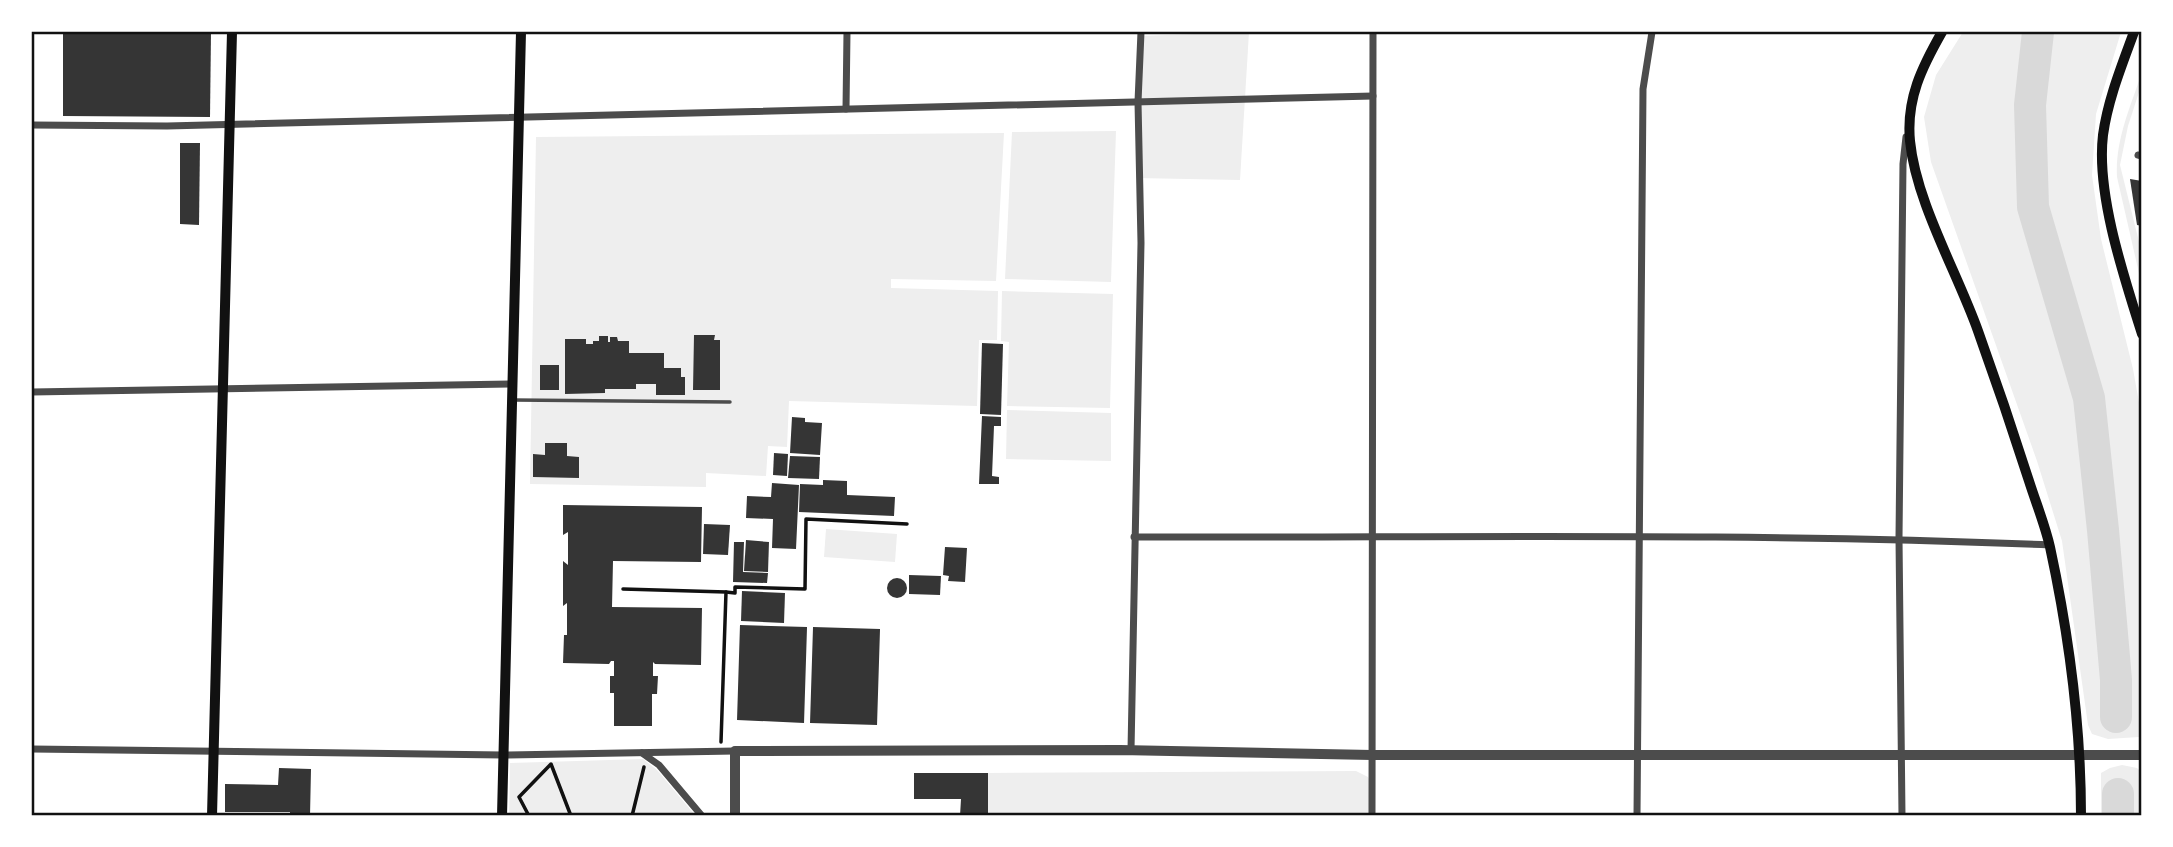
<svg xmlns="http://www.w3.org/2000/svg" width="2173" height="847" viewBox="0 0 2173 847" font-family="'Golos Text',sans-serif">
  <rect width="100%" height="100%" fill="#fff"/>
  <g fill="#eee">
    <path d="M1249 32 1240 180 1136 178 1140 36Z"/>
    <path d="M1963 32H2121L2096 114 2092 175 2101 239 2133 369 2141 414 2142 736 2139 737 2108 739 2092 734 2088 725 2062 541 2037 461 1931 162 1924 117 1936 75Z"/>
    <path d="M2141 75V86L2128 126 2120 165 2141 250V282L2117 177C2115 141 2130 108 2141 75Z"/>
    <path d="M1116 131 1111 282 1005 279 1012 132Z"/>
    <path d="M1004 133 996 281 891 279V288L998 291 997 340H979L977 406 789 401 787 447 768 446 766 476 706 473V487L530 484 536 137Z"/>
    <path d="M1002 291 1113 294 1110 408 1007 406 1009 342 1001 341Z"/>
    <path d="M1007 410 1111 413V461L1006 459Z"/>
    <path d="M826 529 897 534 895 562 824 557Z"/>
    <path d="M643 759 657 770 695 815 509 816 510 763Z"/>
    <path d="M2122 765 2137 768 2141 772V815H2101V773L2110 768Z"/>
    <path d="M1356 771 1368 777 1371 783 1372 815H988V773Z"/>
  </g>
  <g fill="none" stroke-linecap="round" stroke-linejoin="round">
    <g stroke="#d9d9d9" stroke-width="32">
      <path d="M2038 32 2030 105 2033 207 2089 398 2103 530 2116 680V717"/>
      <path d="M2118 794V816"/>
    </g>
  </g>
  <g fill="#353535">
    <path d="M63 32H211L210 117 63 116Z"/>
    <path d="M180 143H200L199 225 180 224Z"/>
    <path d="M2130 179 2142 181V226L2137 225Z"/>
    <path d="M694 335H715L714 340H720V390H693Z"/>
    <path d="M599 336H608V342H610V337H617L618 341H629V353H664V368H681V377H685V395H656V384H636V389H605V393L565 394V339H586V344H593V341H599Z"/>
    <path d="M982 343 1003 344 1001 415 980 414Z"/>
    <rect x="540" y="365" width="19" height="25"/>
    <path d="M982 416 1001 417V426H994L992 476 999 477V484H979Z"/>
    <path d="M792 417 805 418V422L822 423 820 455 790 453Z"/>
    <path d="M545 443H567V456L579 457V478L533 477V454L545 455Z"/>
    <path d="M774 453 788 454 787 476 773 475Z"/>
    <path d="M790 456 820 457 819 479 788 478Z"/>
    <path d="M823 480 847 481V495L895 497 894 516 799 512 800 484 823 485Z"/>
    <path d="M772 483 799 485 796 549 772 548 773 519 746 518 747 496 771 497Z"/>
    <path d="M563 505 702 507 701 562 613 561 612 607 702 608 701 665 655 664 653 662V676H658L657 694H652V726H614V693H610V676H614V661H611L609 664 563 663 564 635H567V603L563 606V561L568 565V532L563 535Z"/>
    <path d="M704 524 730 525 728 555 703 554Z"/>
    <path d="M746 540 769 542 768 572 744 571Z"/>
    <path d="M734 542H744L743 572 768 573 767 583 733 582Z"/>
    <path d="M945 547 967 548 965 582 948 581 949 576 943 575Z"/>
    <path d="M909 575 941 576 940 595 909 594Z"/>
    <circle cx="897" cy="588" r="10"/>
    <path d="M742 591 785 593 784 623 741 621Z"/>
    <path d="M740 625 807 627 804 723 737 720Z"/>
    <path d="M813 627 880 629 877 725 810 723Z"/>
    <path d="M279 768 311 769 310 816H290V812H225V784L278 785Z"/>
    <path d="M914 773H988V816H960L961 799H914Z"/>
  </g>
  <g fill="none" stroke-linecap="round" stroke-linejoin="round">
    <g stroke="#111" stroke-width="3.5">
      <path d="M623 589 726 592 721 742"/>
      <path d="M726 592 735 593V587L805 589 806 519 907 524"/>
      <path d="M529 816 519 797 551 764 571 816"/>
      <path d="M632 816 644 767"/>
    </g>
    <path stroke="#4c4c4c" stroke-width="3.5" d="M514 400 730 402"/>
    <g stroke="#4c4c4c" stroke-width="7">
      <path d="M846 109 847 32"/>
      <path d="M32 125 167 126 1373 96"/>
      <path d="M2138 155 2142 156"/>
      <path d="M32 392 512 384"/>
      <path d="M1134 537C1439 538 1745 532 2050 545"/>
      <path d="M32 749 503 755 735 751"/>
      <path d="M1131 750 1141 243 1138 102 1141 32"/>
      <path d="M642 753 659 765 702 816"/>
      <path d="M1372 816 1373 32"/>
      <path d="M1637 816 1643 89 1652 32"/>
      <path d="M1902 816 1899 538 1903 164 1906 137"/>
    </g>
    <path stroke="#4c4c4c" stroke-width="10" d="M735 816V751L1120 750 1372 755H2142"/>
    <g stroke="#111" stroke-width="10">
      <path d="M1942 32C1922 67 1906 99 1910 141 1916 202 1957 272 1978 331 1996 381 2013 431 2029 481 2036 503 2045 525 2050 547 2069 635 2081 725 2081 816"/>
      <path d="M2134 32C2122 65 2108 99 2103 135 2096 194 2124 277 2142 334"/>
      <path d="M212 816 232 32"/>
      <path d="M502 816 521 32"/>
    </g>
  </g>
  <rect width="2173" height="847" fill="none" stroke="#ffffff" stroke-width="66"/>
  <rect x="33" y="33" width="2107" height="781" fill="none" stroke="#111" stroke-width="2.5"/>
</svg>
